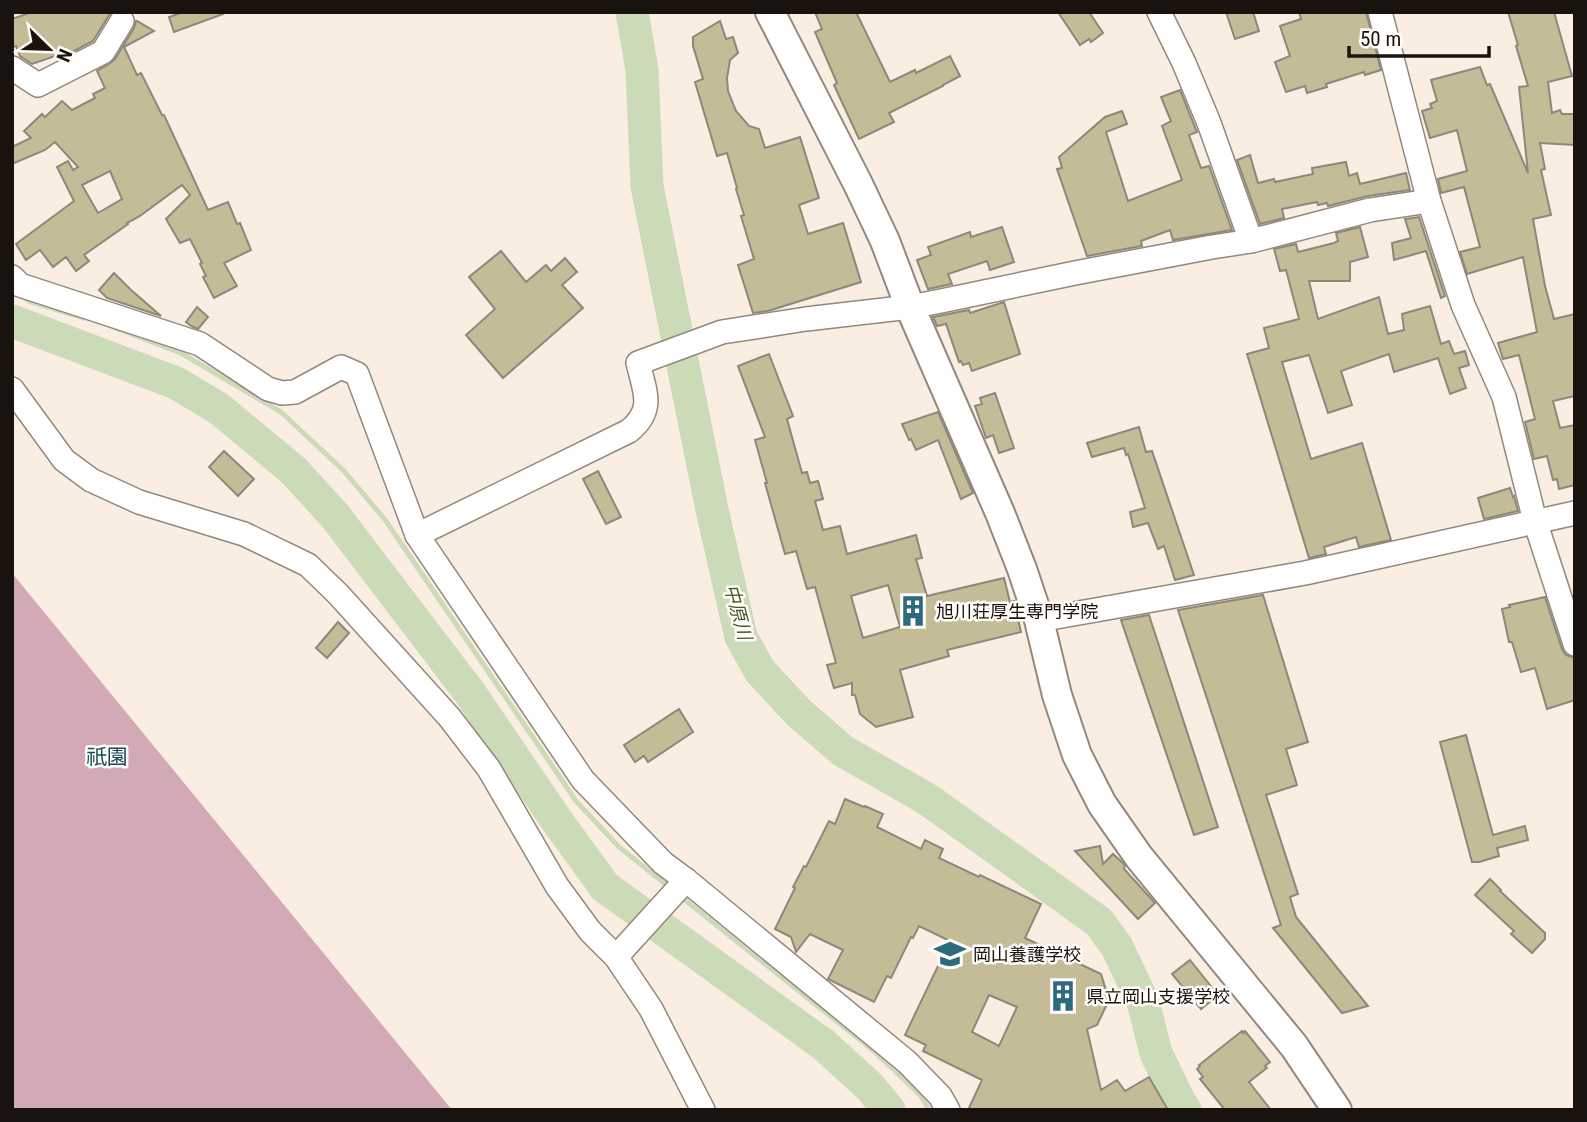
<svg xmlns="http://www.w3.org/2000/svg" width="1587" height="1122" viewBox="0 0 1587 1122" font-family="'Roboto Condensed','Noto Sans JP',sans-serif">
  <rect width="100%" height="100%" fill="#faede1"/>
  <path fill="#d2a9b5" d="M12 573 452 1110H12Z"/>
  <g fill="none" stroke-linecap="round" stroke-linejoin="round">
    <g stroke="#cbdbb8" stroke-width="5">
      <path d="M21 296 29 301 84 318"/>
      <path d="M110 326 181 353 281 412 344 471 386 521 576 801 619 847 669 887"/>
      <path d="M680 896 874 1051 921 1096 929 1110"/>
    </g>
    <g stroke="#cbdbb8" stroke-width="33">
      <path d="M632 12 642 70 647 186 711 505 741 637 760 671 799 713 843 751 927 799 1099 922 1117 947 1143 1002 1156 1053 1179 1101 1185 1110"/>
      <path d="M12 321 176 383 218 408 293 470 335 516 470 693 557 821 605 887 824 1045 870 1087 889 1110"/>
    </g>
  </g>
  <g fill="#c4bb97" stroke="#8c897b" stroke-width="2" fill-rule="evenodd">
    <path d="M32 12H111L93 41 59 59 58 55 32 64 20 56 16 46 12 47V19Z"/>
    <path d="M183 12H223V14L174 32 169 17Z"/>
    <path d="M815 12H856L890 82 915 70 916 73 950 56 960 76 943 85V86L889 113 894 122 859 139 834 85 837 83 815 32 822 29Z"/>
    <path d="M1058 12H1089L1103 33 1091 42 1089 39 1080 45Z"/>
    <path d="M1226 12H1253L1259 31 1235 39Z"/>
    <path d="M1299 12H1366L1381 70 1365 75 1364 72 1326 84 1327 87 1307 93 1305 86 1286 92 1275 62 1290 56 1280 26 1301 19Z"/>
    <path d="M1508 12H1554L1572 76 1548 82 1552 113 1560 110 1562 114H1575V145L1540 143 1545 169 1541 170 1551 215 1533 219 1545 286 1554 319 1575 314V396L1553 401 1560 428 1575 425V485L1559 489 1557 479 1553 480 1547 456 1534 459 1525 422 1535 419 1519 355 1503 359 1498 343 1537 332 1523 257 1467 274 1460 252 1480 247 1464 187 1441 193 1438 179 1467 171 1457 130 1430 138 1422 111 1432 108 1430 104 1437 101 1431 80 1480 67 1487 85 1490 84 1528 173 1519 87 1528 86 1516 46 1518 45Z"/>
    <path d="M136 21H137L154 31 124 47 137 75 141 73 162 115H164L208 210 228 202 237 224 240 223 251 250 224 263 237 286 214 298 203 277 206 276 200 264 202 263 190 239 180 243 166 219 190 195 182 185 140 216 127 223 128 224 84 255 89 261 76 271 66 257 53 267 40 250 26 260 16 244 74 201 57 167 68 161 73 170 78 167 55 142 45 150 12 164V147L31 138 24 131 42 114 45 117 62 101 72 110 95 98 93 94 105 88 97 71 109 64 115 59 134 28ZM110 171 122 199 98 213 82 185Z"/>
    <path d="M720 21 726 39 733 37 738 53 730 60 727 78 728 91 736 111 749 126 759 129 765 148 800 137 819 198 799 205 808 234 843 223 861 282 768 311 753 313 738 265 754 259 741 216 744 215 736 189 737 188 727 153 717 156 695 82 703 79 693 46V37Z"/>
    <path d="M1180 90 1197 132 1189 135 1201 168 1209 166 1232 230 1173 240 1170 230 1141 241 1142 246 1087 256 1057 169 1062 168 1059 157 1105 117 1122 111 1127 124 1106 132 1128 201 1182 180 1162 126 1171 121 1161 97Z"/>
    <path d="M1250 155 1258 183 1274 179 1275 182 1313 174 1312 168 1346 162 1349 176 1357 173 1360 184 1406 173 1410 190 1368 196 1328 206 1327 203 1318 205 1317 202 1282 209 1284 218 1260 224 1237 160Z"/>
    <path d="M1419 217 1445 296 1441 298 1426 251 1394 260 1392 243 1411 238 1405 219Z"/>
    <path d="M1002 227 1014 262 990 270 987 261 948 274 952 284 928 289 917 260 931 255 928 247 970 232 971 237Z"/>
    <path d="M1360 227 1368 257 1350 262V281H1309L1318 319 1379 297 1388 334 1404 330 1402 314 1430 306 1441 344 1449 341 1454 354 1465 351 1469 365 1459 368 1466 388 1450 394 1438 358 1394 372 1389 354 1341 371 1352 405 1328 413 1309 355 1282 362 1311 459 1362 443 1391 540 1359 547 1356 537 1324 547 1326 554 1309 558 1247 354 1269 348 1264 328 1299 319 1286 270 1280 271 1274 249 1296 244 1298 252 1334 243 1338 241 1336 233Z"/>
    <path d="M501 251 526 282 546 265 551 271 565 258 577 272 562 285 583 308 503 378 466 335 495 309 469 277Z"/>
    <path d="M114 273 130 289 161 316 107 298 99 290Z"/>
    <path d="M1004 302 1020 354 972 371 969 363 963 365 961 361 959 362 946 324 937 326 933 317 969 310 970 313Z"/>
    <path d="M197 307 208 317 198 329 191 326 186 322Z"/>
    <path d="M769 354 793 416 787 419 802 473 807 472 810 483 818 481 823 499 815 501 823 530 840 526 847 554 916 535 922 558 916 559 927 596 1004 578 1010 602 1014 601 1021 632 947 650 949 656 900 670 913 717 876 727 860 714 855 695H852V683L834 688 827 665 836 663 815 587 807 589 796 551 785 554 765 483H767L755 440 765 437 738 366ZM888 585 900 627 863 638 851 596Z"/>
    <path d="M995 393 1014 448 999 453 993 435 986 438 975 406 982 404 980 398Z"/>
    <path d="M938 412 973 493 961 499 938 440 916 450 911 439 909 440 902 424Z"/>
    <path d="M1139 427 1146 452 1152 451 1194 575 1175 580 1164 546 1158 549 1148 523 1133 527 1130 512 1145 508 1128 454 1126 455 1124 448 1092 457 1087 443Z"/>
    <path d="M224 451 254 479 238 496 209 467Z"/>
    <path d="M598 471 621 517 606 524 583 479Z"/>
    <path d="M1510 488 1513 497 1514 496 1518 511 1484 519 1478 498Z"/>
    <path d="M1263 595 1308 742 1286 749 1297 785 1266 795 1298 894 1290 897 1296 917 1368 1006 1342 1013 1273 928 1281 925 1178 610Z"/>
    <path d="M1545 597 1562 649 1566 655 1575 658V700L1547 709 1535 668 1521 672 1512 642H1509L1502 609 1510 607 1509 605Z"/>
    <path d="M1149 615 1218 827 1194 835 1121 620Z"/>
    <path d="M338 622 349 633 327 658 316 648Z"/>
    <path d="M679 709 693 732 648 762 644 756 635 762 624 745Z"/>
    <path d="M1466 735 1493 835 1525 826 1528 840 1497 848 1499 856 1479 862H1472L1440 742Z"/>
    <path d="M845 799 864 807 865 806 883 814 877 827 921 849 925 840 943 849 939 858 979 877 980 875 1041 904 1025 938 1101 974 1109 1000 1097 1025 1087 1029 1101 1090 1117 1080 1125 1091 1149 1077 1168 1110H968L982 1080 923 1051 926 1045 905 1035 950 941 919 926 913 938 911 937 891 978 887 976 874 1002 828 979 843 950 810 934 796 952 791 937 775 929 795 888 793 887 804 866 806 867 829 821 835 824ZM989 995 1017 1007 999 1046 972 1032Z"/>
    <path d="M1100 846 1103 864 1113 854 1125 865 1124 869 1155 903 1138 919 1075 851Z"/>
    <path d="M1490 879 1501 890 1500 891 1545 933V939L1532 953 1511 934 1514 931 1475 895Z"/>
    <path d="M1190 960 1218 995 1201 1009 1172 974Z"/>
    <path d="M1242 1031 1243 1033 1245 1031 1270 1062 1265 1066 1267 1068 1249 1082 1271 1110H1225L1200 1079 1203 1077 1197 1069 1200 1066 1199 1065Z"/>
  </g>
  <g fill="none" stroke-linecap="round" stroke-linejoin="round">
    <defs>
      <g id="minor">
        <path d="M1159 12 1184 63 1209 123 1251 241"/>
        <path d="M1380 12 1429 201 1463 305 1504 397 1535 521 1575 644"/>
        <path d="M12 68 38 85 103 52 122 21"/>
        <path d="M12 277 20 285 200 344 268 389 282 393 295 392 341 367 357 374 417 535 583 780 663 863 686 880 907 1062 940 1096 948 1110"/>
        <path d="M12 389 64 460 91 480 139 502 244 534 308 565 338 594 450 718 489 769 557 886 590 931 616 957 651 1009 703 1110"/>
        <path d="M417 535 629 431C655 410 645 392 638 363L722 332 806 319 910 307 941 301 1075 273 1212 247 1251 241 1370 210 1429 201"/>
        <path d="M1039 620 1305 573 1575 513"/>
        <path d="M616 957 686 880"/>
      </g>
      <path id="tertiary" d="M770 12 858 184 885 241 910 307 1000 513 1022 569 1039 620 1057 695 1077 755 1102 804 1139 857 1294 1046 1337 1110"/>
    </defs>
    <use href="#minor" stroke="#94887e" stroke-width="26"/>
    <use href="#tertiary" stroke="#94887e" stroke-width="32"/>
    <use href="#minor" stroke="#fff" stroke-width="23"/>
    <use href="#tertiary" stroke="#fff" stroke-width="28"/>
  </g>
  <defs>
    <symbol id="building-bare" viewBox="-9 -9 18 18"><path d="M-4-6H4V6H1V3H-1V6H-4ZM-2.5-4.3h1.7v1.8h-1.7ZM.8-4.3h1.7v1.8H.8ZM-2.5-1h1.7V.8h-1.7ZM.8-1h1.7V.8H.8Z" fill="#2b6a7f" stroke="#fffcfa" stroke-width="2.5" paint-order="stroke"/></symbol>
    <symbol id="school-bare" viewBox="-9 -9 18 18"><path d="M0-5L7-2L0 1L-7-2ZM-4 1L0 2.5L4 1V4Q0 6-4 4Z" fill="#2b6a7f" stroke="#fffcfa" stroke-width="2.5" paint-order="stroke"/></symbol>
  </defs>
  <g fill-rule="evenodd">
    <use href="#building-bare" x="891" y="589" width="44" height="44"/>
    <use href="#school-bare" x="928" y="932" width="44" height="44"/>
    <use href="#building-bare" x="1041" y="974" width="44" height="44"/>
  </g>
  <g text-anchor="middle" dominant-baseline="central" stroke-width="5" stroke-linejoin="round" paint-order="stroke">
    <g font-size="18" fill="#18130f" stroke="#fffcfa" text-anchor="start">
      <text x="936" y="611">旭川荘厚生専門学院</text>
      <text x="973" y="954">岡山養護学校</text>
      <text x="1086" y="996">県立岡山支援学校</text>
    </g>
    <g font-size="19" font-style="italic" fill="#455925" stroke="#fffcfa">
      <text transform="translate(738 612) rotate(75)">中原川</text>
    </g>
    <g font-size="21" fill="#174a5b" stroke="#fffcfa">
      <text x="107" y="757">祇園</text>
    </g>
  </g>
  <rect width="1587" height="1122" fill="none" stroke="#18130f" stroke-width="28"/>
  <g transform="translate(49 49) rotate(113)" stroke="#fffcfa" stroke-width="5" paint-order="stroke">
  <path d="M0-5L12 26L0 18L-12 26Z" fill="#18130f"/>
  <text y="-10" font-size="19" font-weight="bold" text-anchor="middle" fill="#18130f">N</text>
  </g>
  <path d="M1349 46v10h140v-10" fill="none" stroke="#18130f" stroke-width="3.5"/>
  <text x="1360" y="46" font-size="21" fill="#18130f" stroke="#fffcfa" stroke-width="5" paint-order="stroke">50 m</text>
</svg>
